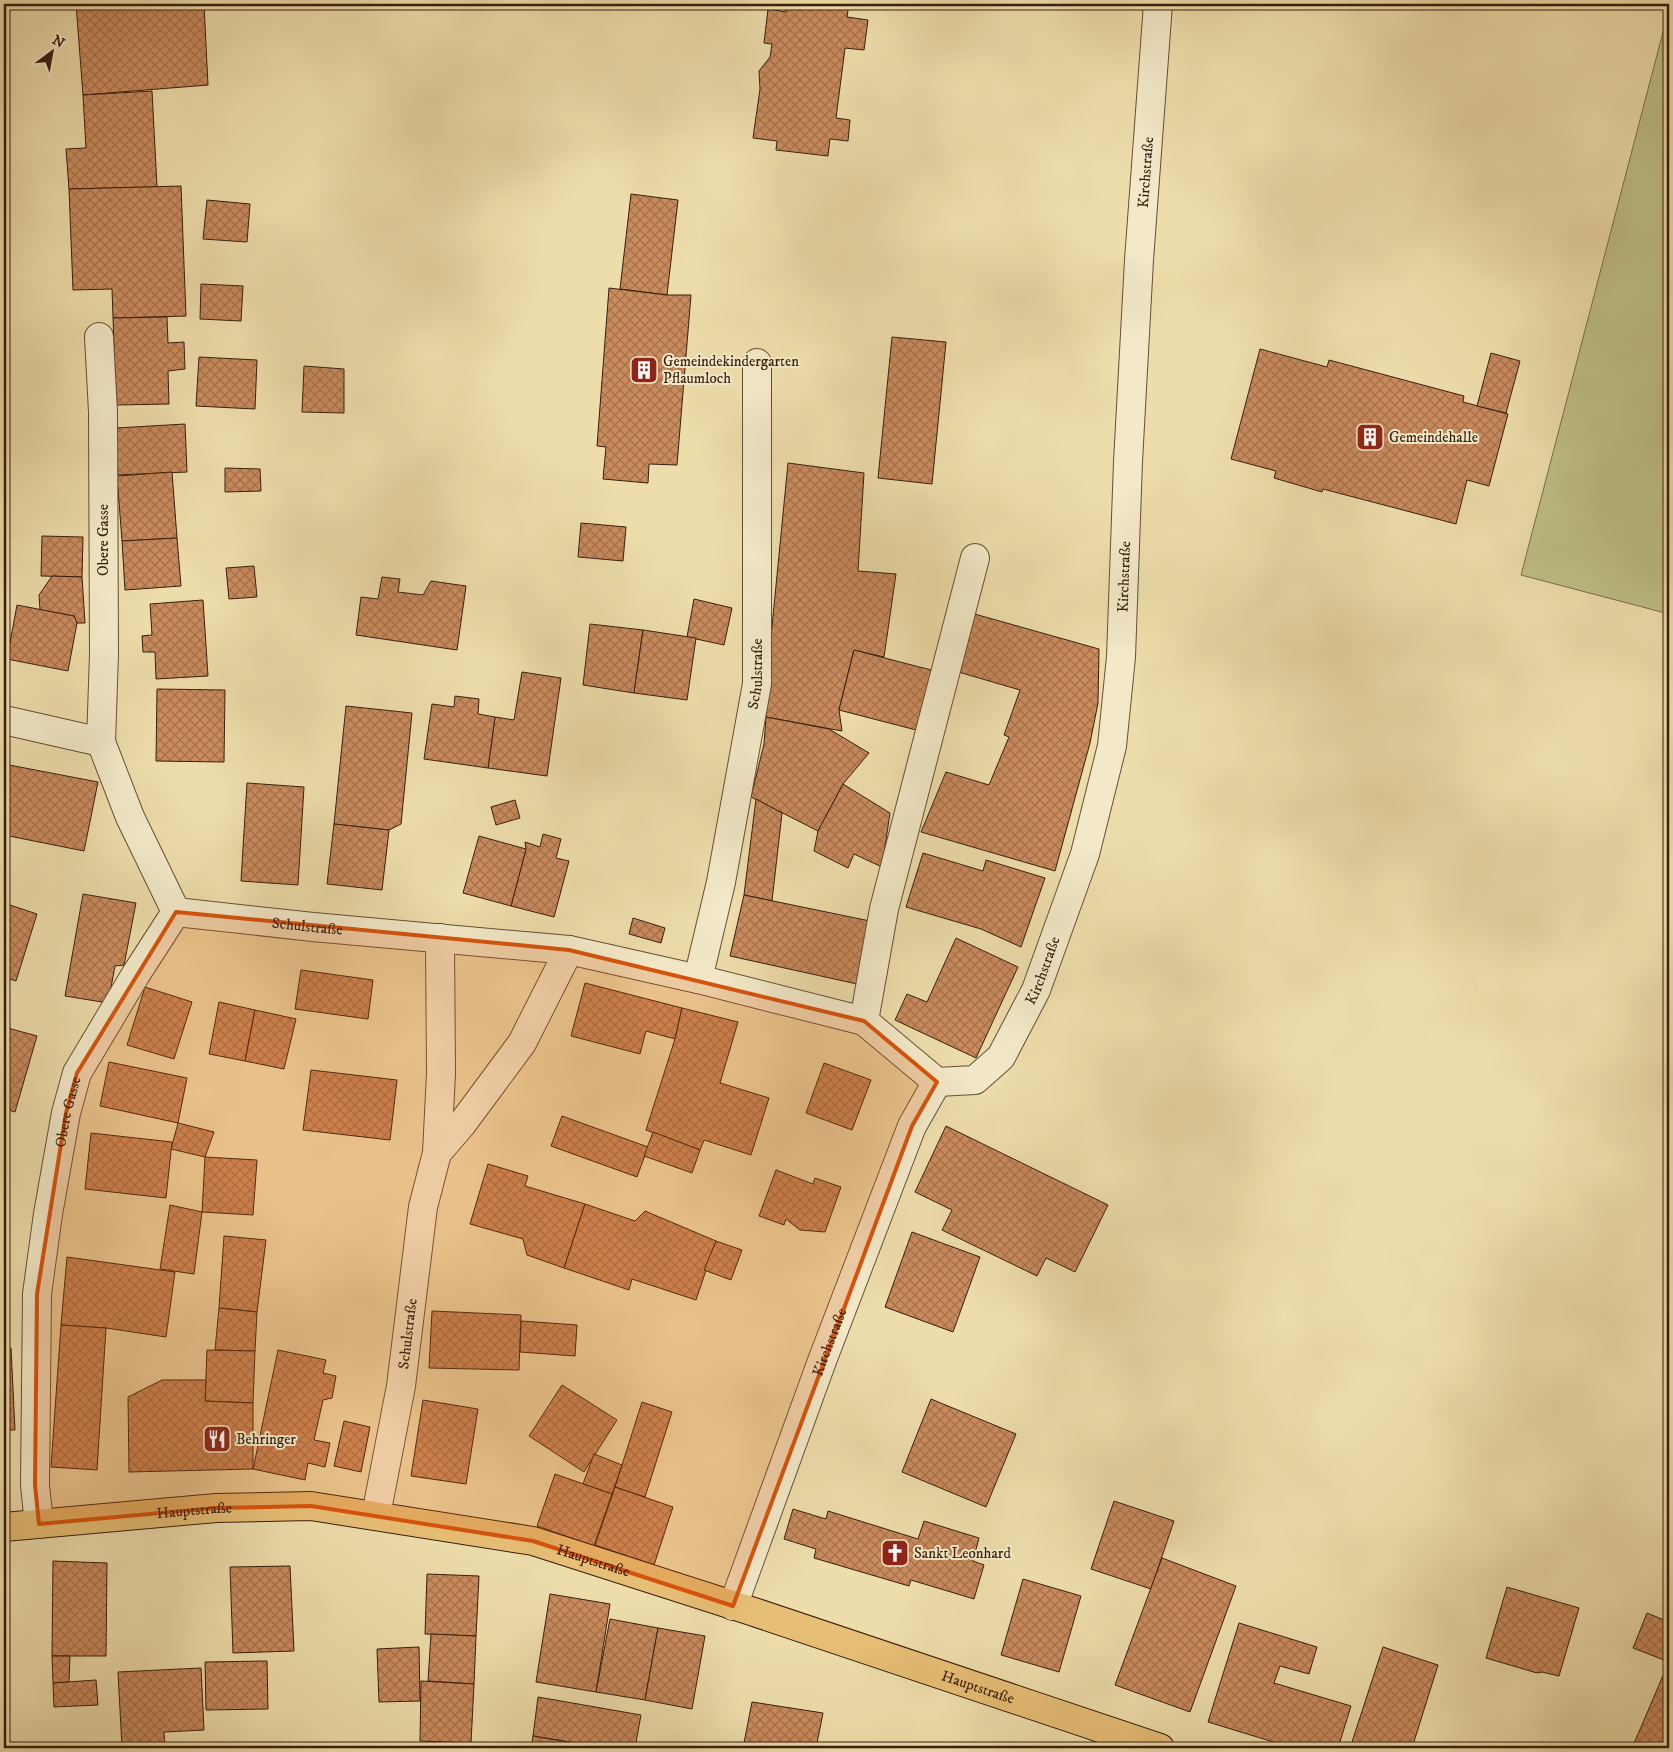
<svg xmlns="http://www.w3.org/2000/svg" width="1673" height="1752" viewBox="0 0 1673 1752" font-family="'IM FELL DW Pica',serif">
  <defs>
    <pattern id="building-cross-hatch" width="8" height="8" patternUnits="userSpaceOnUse" patternTransform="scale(1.25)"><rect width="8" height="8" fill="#ca8b5d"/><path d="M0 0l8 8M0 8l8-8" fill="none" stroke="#a5714b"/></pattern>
  </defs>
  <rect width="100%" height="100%" fill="#edddaa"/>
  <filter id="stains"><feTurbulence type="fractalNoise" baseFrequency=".004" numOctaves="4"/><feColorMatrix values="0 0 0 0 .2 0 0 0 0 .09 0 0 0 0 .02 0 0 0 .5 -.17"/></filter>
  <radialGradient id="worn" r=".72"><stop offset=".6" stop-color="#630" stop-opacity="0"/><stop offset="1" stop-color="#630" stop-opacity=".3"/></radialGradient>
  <path fill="#bebf84" stroke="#7b6e4a" d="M1669 9V614L1521 575Z"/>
  <g fill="url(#building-cross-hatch)" stroke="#381e0f">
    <path d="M76 4H204L208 85 83 95Z"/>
    <path d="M787 4H849L847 17 868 20 864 50 845 48 836 118 850 120 848 141 830 139 828 156 776 150 777 141 753 138 760 89 759 71 770 57 772 44 764 43 768 9 786 12Z"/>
    <path d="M152 91 157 187 69 189 66 149 86 148 83 95Z"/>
    <path d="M181 186 186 316 113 318 112 289 73 290 69 189Z"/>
    <path d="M631 194 678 200 667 295 620 289Z"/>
    <path d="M207 200 250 204 247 242 203 239Z"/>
    <path d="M201 284 243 286 241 321 200 319Z"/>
    <path d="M609 288 667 295H691L677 465 649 464 648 483 603 479 606 447 597 446Z"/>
    <path d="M167 317 168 343 184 342 185 369 168 371 169 404 116 405 113 318Z"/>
    <path d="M892 337 946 342 932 484 878 478Z"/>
    <path d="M1260 349 1327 367 1329 360 1464 396 1463 402 1508 414 1489 486 1467 480 1456 524 1323 489 1322 492 1274 478 1276 471 1231 459Z"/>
    <path d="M1491 353 1520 361 1506 413 1477 406Z"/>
    <path d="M199 357 257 360 255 409 196 406Z"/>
    <path d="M304 366 344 369V413L302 412Z"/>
    <path d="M185 424 187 472 118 475 116 428Z"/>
    <path d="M788 463 864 473 858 571 896 574 884 657 854 650 839 710 842 731 766 717 770 647Z"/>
    <path d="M225 468 260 469 261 491 225 492Z"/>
    <path d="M172 472 177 538 122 541 117 476Z"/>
    <path d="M581 523 626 527 623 561 578 557Z"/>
    <path d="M42 536 83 537 82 577 41 576Z"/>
    <path d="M177 538 181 586 125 590 122 541Z"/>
    <path d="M254 566 257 597 229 599 226 568Z"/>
    <path d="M52 576 82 577 85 623H77L74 616 40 610 39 595Z"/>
    <path d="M382 577 400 579 398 592 423 595 431 581 466 586 457 650 356 635 361 597 378 599Z"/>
    <path d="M694 599 732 608 724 645 687 637Z"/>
    <path d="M203 600 208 676 156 679 155 652H143L142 636 152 635 150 604Z"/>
    <path d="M17 605 74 616 77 623 68 671 7 659Z"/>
    <path d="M971 613 1099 649 1098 703 1090 743 1055 871 921 832 946 772 989 785 1009 737 1004 735 1020 690 955 671Z"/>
    <path d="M590 624 643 630 634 693 583 685Z"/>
    <path d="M643 630 696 638 687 700 634 693Z"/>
    <path d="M854 650 935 671 920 731 839 710Z"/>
    <path d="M522 672 561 678 547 776 488 768 495 717 514 720Z"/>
    <path d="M157 689 225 690 224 762 156 761Z"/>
    <path d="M455 696 479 699 478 714 495 717 488 768 424 759 432 704 454 707Z"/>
    <path d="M346 706 412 713 401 824 389 830 334 824Z"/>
    <path d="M766 717 829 729 869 753 843 784 818 831 751 797 764 744Z"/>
    <path d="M4 764 98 782 84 851 4 835Z"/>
    <path d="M247 783 304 787 298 885 241 881Z"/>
    <path d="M843 784 890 813 882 867 854 854 848 868 814 851 818 831Z"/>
    <path d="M756 799 782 813 772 901 744 895Z"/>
    <path d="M515 800 520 818 496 825 491 807Z"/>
    <path d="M334 824 389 830 382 890 327 884Z"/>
    <path d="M543 834 561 839 556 858 569 861 554 917 511 906 526 849 525 842 540 847Z"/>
    <path d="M479 836 526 849 511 906 463 893Z"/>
    <path d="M923 853 983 871 986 860 1045 878 1021 947 981 929 906 907Z"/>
    <path d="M83 894 136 903 124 965 115 966 108 1003 65 996Z"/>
    <path d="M744 895 870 921 857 984 730 956Z"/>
    <path d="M4 903 37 914 16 981 4 977Z"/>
    <path d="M633 918 665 928 661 943 629 934Z"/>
    <path d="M956 938 1018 967 976 1058 895 1020 907 994 927 1002Z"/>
    <path d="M301 970 373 980 368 1019 295 1009Z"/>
    <path d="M585 983 682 1008 675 1039 646 1031 640 1054 571 1036Z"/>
    <path d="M145 987 192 1002 174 1059 127 1045Z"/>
    <path d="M219 1002 255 1010 245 1061 209 1054Z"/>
    <path d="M682 1008 738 1022 720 1083 769 1098 751 1155 704 1140 700 1150 646 1130 675 1039Z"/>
    <path d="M255 1010 296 1019 284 1069 245 1061Z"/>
    <path d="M4 1027 37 1036 15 1112 8 1110 5 1118H4Z"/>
    <path d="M109 1062 187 1078 178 1123 100 1106Z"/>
    <path d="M824 1063 871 1080 852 1130 806 1113Z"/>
    <path d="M311 1070 397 1080 390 1140 303 1130Z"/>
    <path d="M562 1116 648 1147 637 1177 551 1146Z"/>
    <path d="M178 1123 214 1132 205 1157 171 1149Z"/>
    <path d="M946 1126 1108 1205 1075 1272 1046 1258 1037 1276 942 1230 952 1210 915 1192Z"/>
    <path d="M653 1132 700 1150 692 1173 644 1156Z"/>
    <path d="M91 1133 172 1142 166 1198 85 1189Z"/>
    <path d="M205 1157 257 1160 253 1215 202 1212Z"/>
    <path d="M488 1164 528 1176 525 1186 585 1204 564 1268 527 1255 523 1239 470 1224Z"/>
    <path d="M776 1170 813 1184 815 1178 841 1187 825 1232 800 1230 786 1219 784 1225 759 1216Z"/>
    <path d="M585 1204 635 1221 645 1211 716 1241 696 1300 632 1279 629 1290 564 1268Z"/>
    <path d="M170 1205 202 1212 194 1274 160 1269Z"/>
    <path d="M912 1232 980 1257 953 1332 885 1307Z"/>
    <path d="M224 1236 266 1240 257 1312 219 1308Z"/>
    <path d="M716 1241 742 1250 731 1280 704 1270Z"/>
    <path d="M67 1257 175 1272 166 1337 106 1328 61 1325Z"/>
    <path d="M219 1308 257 1312 255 1351 215 1350Z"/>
    <path d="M432 1311 521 1315 519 1370 429 1368Z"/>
    <path d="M521 1321 577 1325 575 1356 520 1352Z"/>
    <path d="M61 1325 106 1328 97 1470 51 1467Z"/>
    <path d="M11 1348 15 1430H4V1349Z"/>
    <path d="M207 1350 255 1351 253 1403 205 1401Z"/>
    <path d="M278 1350 326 1360 323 1373 336 1376 332 1398 323 1400 314 1440 330 1443 325 1467 308 1463 305 1480 253 1469Z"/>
    <path d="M162 1380H206L205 1401 253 1403V1469L129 1472 128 1397Z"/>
    <path d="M562 1385 617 1420 584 1472 529 1436Z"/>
    <path d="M931 1399 1016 1434 986 1507 902 1472Z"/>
    <path d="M423 1400 478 1409 466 1484 411 1476Z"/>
    <path d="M642 1402 672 1412 645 1497 615 1487Z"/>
    <path d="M344 1421 370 1427 361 1472 334 1466Z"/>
    <path d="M594 1454 622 1465 612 1494 583 1484Z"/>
    <path d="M555 1474 612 1494 594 1546 537 1526Z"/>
    <path d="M615 1487 673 1507 654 1565 595 1545Z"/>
    <path d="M1114 1501 1174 1521 1151 1589 1091 1569Z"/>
    <path d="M793 1509 826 1519 828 1511 918 1539 924 1521 979 1538 973 1561 984 1565 974 1599 911 1580 909 1586 814 1558 816 1549 784 1539Z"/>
    <path d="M1162 1558 1236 1586 1190 1712 1115 1685Z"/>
    <path d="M53 1561 107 1563 106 1656H52Z"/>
    <path d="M290 1566 294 1651 233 1653 230 1567Z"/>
    <path d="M427 1574 479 1576 476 1636 425 1634Z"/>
    <path d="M1023 1579 1081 1596 1059 1672 1001 1655Z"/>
    <path d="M1507 1587 1579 1608 1559 1676 1542 1672 1537 1673 1486 1658Z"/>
    <path d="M550 1594 610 1604 596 1692 536 1682Z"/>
    <path d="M1647 1613 1669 1622V1662L1633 1648Z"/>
    <path d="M610 1619 658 1628 645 1700 596 1692Z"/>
    <path d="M1239 1623 1317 1647 1309 1674 1280 1666 1274 1683 1351 1706 1338 1748H1293L1208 1722Z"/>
    <path d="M658 1628 705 1636 692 1709 645 1700Z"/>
    <path d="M431 1634 476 1636 474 1684 428 1681Z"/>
    <path d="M419 1647 420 1701 379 1702 377 1649Z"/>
    <path d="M1383 1647 1438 1665 1412 1748H1350Z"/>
    <path d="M52 1656H70L69 1682 53 1683Z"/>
    <path d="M267 1661 268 1709 206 1710 205 1662Z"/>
    <path d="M201 1668 204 1730 164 1732 165 1748H122L118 1672Z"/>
    <path d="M1665 1671 1669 1673 1668 1748H1632Z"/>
    <path d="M96 1680 98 1705 54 1707 53 1683Z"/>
    <path d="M421 1681 474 1684 471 1743 420 1741Z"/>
    <path d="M538 1697 641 1715 635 1748H607L533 1736Z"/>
    <path d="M752 1702 823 1713 816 1748H743Z"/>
    <path d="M533 1736 585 1745 584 1748H531Z"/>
    <path d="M253 1745V1748L207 1747Z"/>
  </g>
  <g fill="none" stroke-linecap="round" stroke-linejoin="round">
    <defs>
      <g id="minor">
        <path d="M4 720 101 742"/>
        <path id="s1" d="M176 912 313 927 569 950 698 979 864 1021"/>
        <path id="s2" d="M698 979 721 882 757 684V363"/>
        <path id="s3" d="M937 1082 975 1080 1001 1057 1036 990 1085 854 1112 746 1121 657 1128 462 1139 260 1158 4"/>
        <path d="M437 1153 462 1124 522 1043 569 950"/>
        <path id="s4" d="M376 1515 401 1386 423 1207 437 1153 441 1073 440 938"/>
        <path id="s5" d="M39 1524 35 1485 37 1294 48 1214 66 1113 77 1073 136 974 176 912 130 817 101 742 104 654 103 412 99 337"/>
        <path id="s6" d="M733 1606 822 1361 912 1126 937 1082 864 1021 884 909 975 558"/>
      </g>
      <g id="primary">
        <path id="s7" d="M4 1527 216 1508 311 1506 533 1541 751 1611 1160 1748"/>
      </g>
    </defs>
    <use href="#minor" stroke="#654e36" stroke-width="30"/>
    <use href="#primary" stroke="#381e0f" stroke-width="30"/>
    <use href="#minor" stroke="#f3e9c8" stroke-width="28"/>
    <use href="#primary" stroke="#e6be75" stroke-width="28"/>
  </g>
  <path fill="#d6530c" fill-opacity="0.2" stroke="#d6530c" stroke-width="4" stroke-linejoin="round" d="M176 912 569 950 864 1021 937 1082 912 1126 733 1606 533 1541 311 1506 216 1508 39 1524 35 1485 37 1294 66 1113 77 1073Z"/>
  <defs>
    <symbol id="building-square" viewBox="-11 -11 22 22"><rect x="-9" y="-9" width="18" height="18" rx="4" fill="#8f2418" stroke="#f3e9c8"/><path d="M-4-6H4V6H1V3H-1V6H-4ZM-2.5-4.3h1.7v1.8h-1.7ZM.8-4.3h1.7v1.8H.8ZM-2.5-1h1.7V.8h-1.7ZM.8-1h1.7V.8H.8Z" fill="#fff"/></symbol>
    <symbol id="restaurant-square" viewBox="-11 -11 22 22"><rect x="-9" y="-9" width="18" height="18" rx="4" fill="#8f2418" stroke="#f3e9c8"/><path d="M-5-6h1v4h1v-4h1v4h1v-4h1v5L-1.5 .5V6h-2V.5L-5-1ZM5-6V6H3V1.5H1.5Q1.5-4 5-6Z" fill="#fff"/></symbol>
    <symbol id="church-square" viewBox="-11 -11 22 22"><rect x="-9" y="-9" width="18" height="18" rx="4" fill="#8f2418" stroke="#f3e9c8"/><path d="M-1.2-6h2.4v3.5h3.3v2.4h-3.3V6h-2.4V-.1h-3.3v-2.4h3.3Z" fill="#fff"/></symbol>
  </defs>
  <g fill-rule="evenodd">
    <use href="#building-square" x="628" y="354" width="32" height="32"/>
    <use href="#building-square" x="1354" y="421" width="32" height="32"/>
    <use href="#restaurant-square" x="201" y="1423" width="32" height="32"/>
    <use href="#church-square" x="879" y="1537" width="32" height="32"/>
  </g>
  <g text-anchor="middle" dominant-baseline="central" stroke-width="4" stroke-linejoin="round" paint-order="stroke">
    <g font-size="15" fill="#381e0f" stroke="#f3e9c8">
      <text stroke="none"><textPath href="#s3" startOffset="979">Kirchstraße</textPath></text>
      <text transform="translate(103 540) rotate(-90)">Obere Gasse</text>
      <text stroke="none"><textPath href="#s3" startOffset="574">Kirchstraße</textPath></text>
      <text stroke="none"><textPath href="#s2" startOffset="311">Schulstraße</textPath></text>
      <text stroke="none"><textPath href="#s1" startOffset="132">Schulstraße</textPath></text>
      <text stroke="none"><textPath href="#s3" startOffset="169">Kirchstraße</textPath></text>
      <text stroke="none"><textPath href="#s5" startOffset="415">Obere Gasse</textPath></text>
      <text stroke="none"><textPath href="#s4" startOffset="184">Schulstraße</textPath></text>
      <text stroke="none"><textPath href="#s6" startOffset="281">Kirchstraße</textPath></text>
      <text stroke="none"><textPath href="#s7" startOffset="191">Hauptstraße</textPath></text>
      <text stroke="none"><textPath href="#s7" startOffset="596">Hauptstraße</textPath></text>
      <text stroke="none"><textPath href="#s7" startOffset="1001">Hauptstraße</textPath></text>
    </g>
    <g font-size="15" fill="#381e0f" stroke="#f3e9c8" text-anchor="start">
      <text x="663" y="361">Gemeindekindergarten<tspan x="663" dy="17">Pflaumloch</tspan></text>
      <text x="1389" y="437">Gemeindehalle</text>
      <text x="236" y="1439">Behringer</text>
      <text x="914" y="1553">Sankt Leonhard</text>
    </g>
  </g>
  <rect width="1673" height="1752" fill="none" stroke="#edddaa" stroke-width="20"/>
  <rect x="5" y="5" width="1663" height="1742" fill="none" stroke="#381e0f" stroke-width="2.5"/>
  <rect x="10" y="10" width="1653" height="1732" fill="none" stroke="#381e0f"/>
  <g transform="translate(52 52) rotate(32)" stroke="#f3e9c8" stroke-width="4" paint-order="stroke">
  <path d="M0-4L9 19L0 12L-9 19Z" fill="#381e0f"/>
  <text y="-8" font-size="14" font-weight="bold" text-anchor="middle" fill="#381e0f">N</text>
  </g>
  <rect width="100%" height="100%" filter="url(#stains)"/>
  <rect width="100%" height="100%" fill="url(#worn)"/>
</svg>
